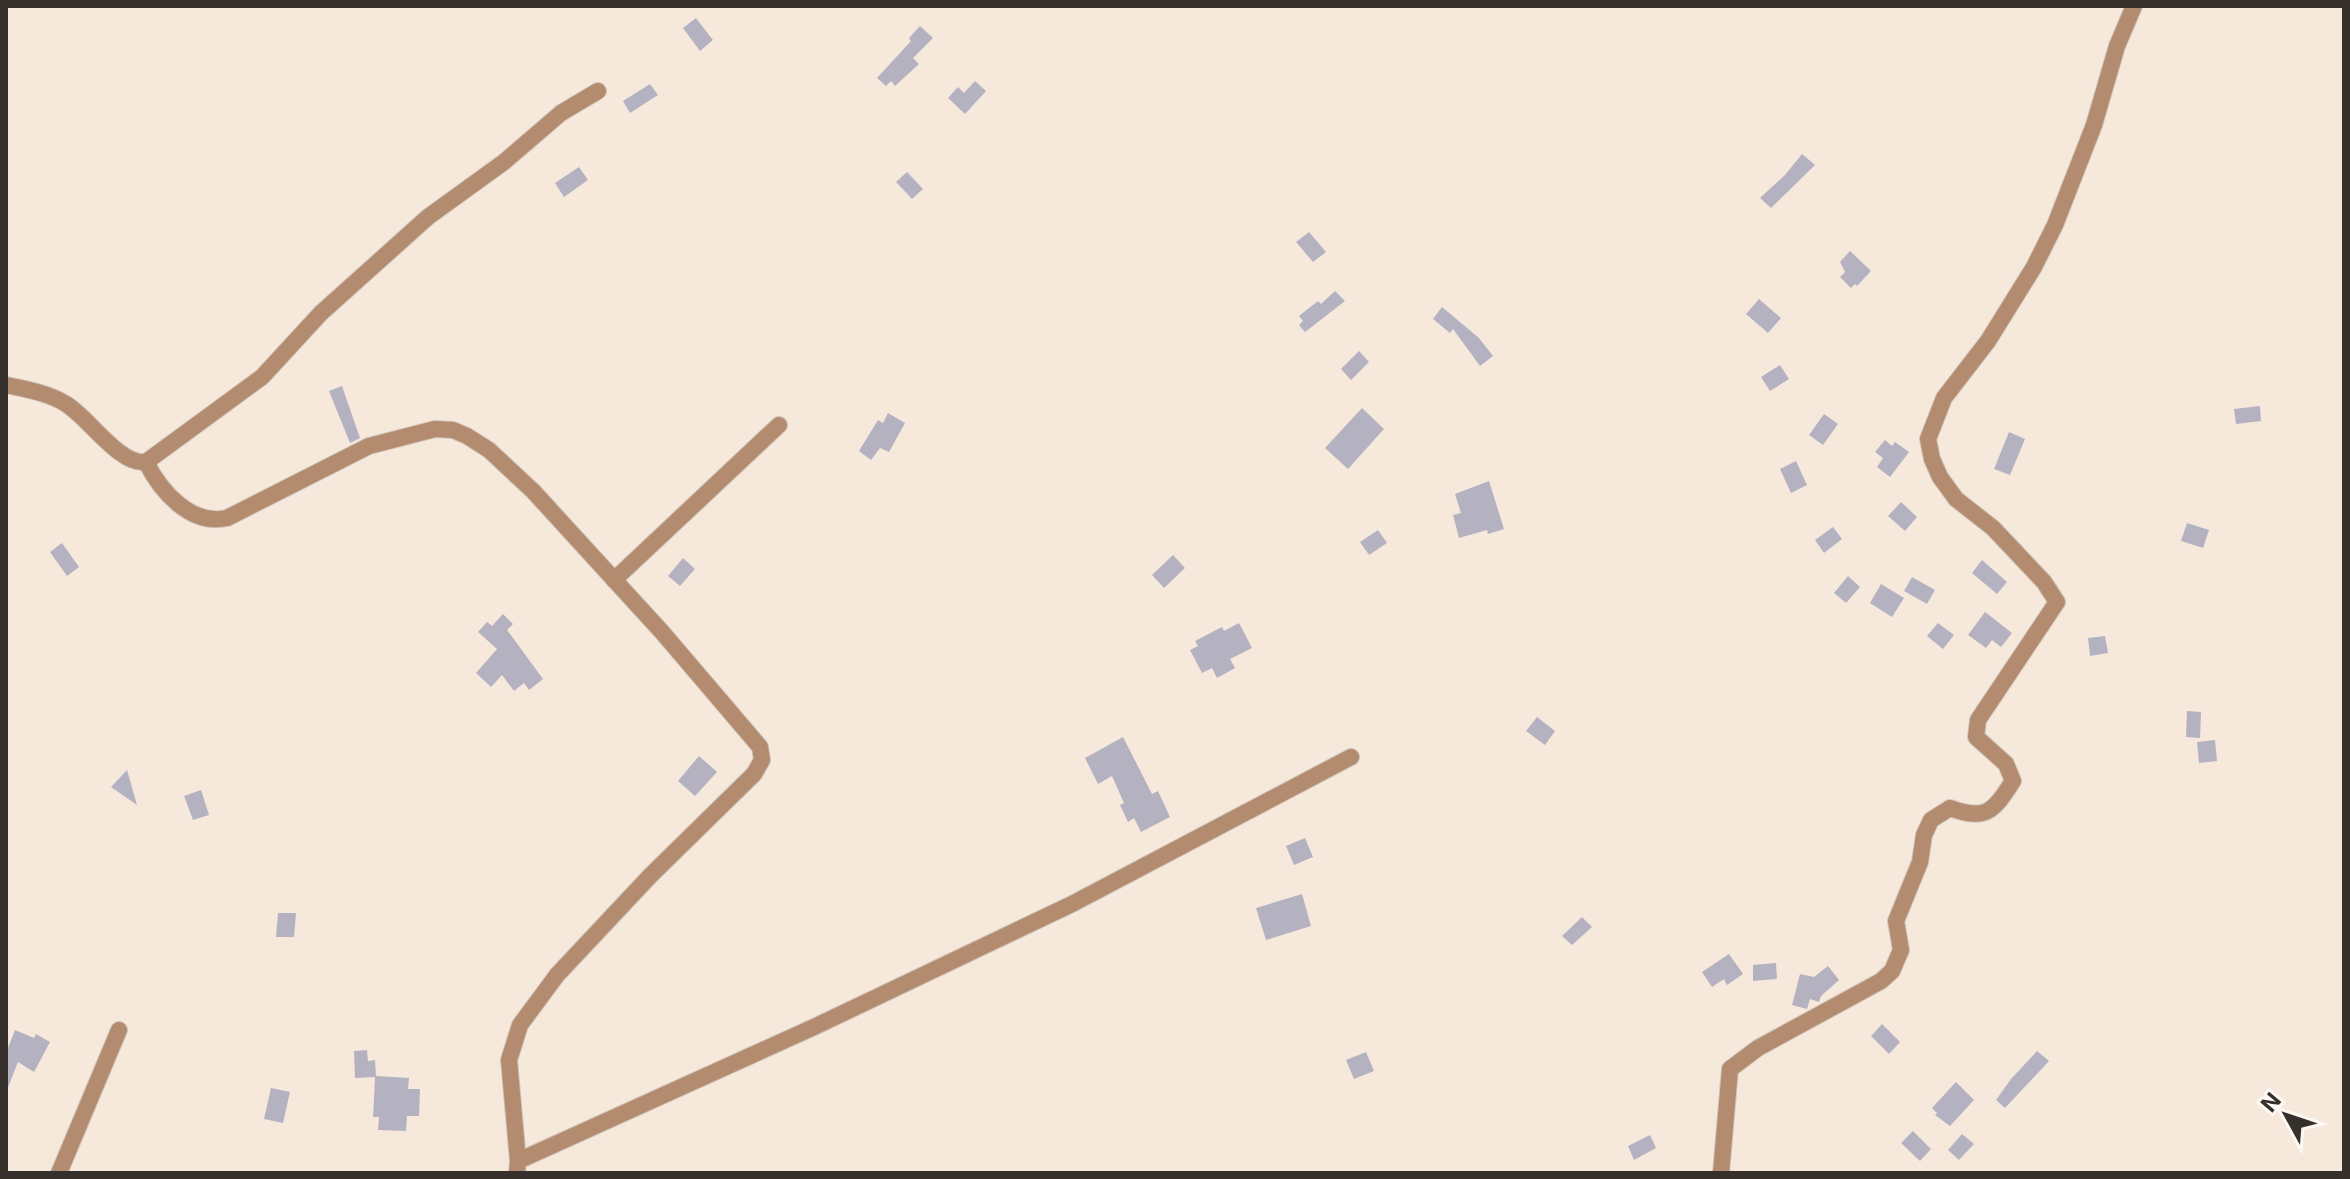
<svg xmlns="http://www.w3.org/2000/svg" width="2350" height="1179" viewBox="0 0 2350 1179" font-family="Inter,sans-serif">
  <rect width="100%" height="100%" fill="#f6e9dc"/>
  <g fill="#b4b2c1">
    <path d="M696 18 713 40 700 51 683 28Z"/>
    <path d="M920 26 933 38 913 58 919 64 895 86 891 81 886 86 877 78 911 41 909 38Z"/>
    <path d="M975 81 986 91 965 114 948 98 958 87 964 93Z"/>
    <path d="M650 84 658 95 630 113 623 101Z"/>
    <path d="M1802 154 1815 165 1771 208 1760 198 1785 175Z"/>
    <path d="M579 167 588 180 564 197 555 183Z"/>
    <path d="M907 172 923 189 912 199 896 182Z"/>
    <path d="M1309 232 1326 252 1313 262 1296 242Z"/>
    <path d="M1850 251 1871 271 1857 286 1855 284 1851 288 1840 277 1845 272 1840 262Z"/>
    <path d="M1335 291 1345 301 1305 332 1299 325 1303 321 1299 316 1318 301 1321 304Z"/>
    <path d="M1759 299 1781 318 1768 333 1746 314Z"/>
    <path d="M1442 307 1479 338 1493 356 1480 366 1453 329 1450 333 1433 319Z"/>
    <path d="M1359 351 1369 362 1351 380 1341 369Z"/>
    <path d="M1780 365 1789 379 1770 391 1761 377Z"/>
    <path d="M342 386 360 438 350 443 329 391Z"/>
    <path d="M2260 406 2261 421 2236 424 2234 409Z"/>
    <path d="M1362 408 1384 429 1348 469 1325 448Z"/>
    <path d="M888 413 905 423 889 452 880 448 871 460 859 451 878 420 883 423Z"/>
    <path d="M1824 414 1838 424 1823 445 1809 435Z"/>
    <path d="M2009 432 2025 439 2010 475 1994 469Z"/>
    <path d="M1885 440 1892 446 1895 442 1909 452 1890 477 1877 467 1883 458 1875 452Z"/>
    <path d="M1796 461 1807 485 1791 493 1780 469Z"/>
    <path d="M1489 481 1504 529 1488 534 1487 530 1459 538 1453 515 1461 513 1455 494Z"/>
    <path d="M1901 502 1917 517 1905 531 1888 516Z"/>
    <path d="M2187 523 2209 530 2203 548 2181 541Z"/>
    <path d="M1833 527 1842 539 1824 553 1815 540Z"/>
    <path d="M1378 530 1387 543 1369 555 1360 542Z"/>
    <path d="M62 543 79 567 67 576 50 552Z"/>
    <path d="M1173 555 1185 568 1164 588 1152 575Z"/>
    <path d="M683 558 695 569 680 586 668 576Z"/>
    <path d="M1982 560 2007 582 1997 594 1972 573Z"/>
    <path d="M1848 576 1860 587 1846 603 1834 593Z"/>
    <path d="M1912 577 1935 590 1927 604 1904 591Z"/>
    <path d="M1881 584 1904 598 1892 617 1870 603Z"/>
    <path d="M1985 612 2012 633 2001 647 1992 640 1986 648 1968 635Z"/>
    <path d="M503 614 513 624 507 630 543 679 529 690 524 683 514 691 502 675 491 687 476 673 497 649 478 632 487 622 492 626Z"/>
    <path d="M1239 623 1252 648 1230 659 1235 668 1217 678 1212 668 1202 673 1190 650 1198 646 1195 641 1222 627 1224 631Z"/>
    <path d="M1938 623 1954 635 1943 649 1927 636Z"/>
    <path d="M2105 636 2108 653 2090 656 2088 638Z"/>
    <path d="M2187 711 2201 712 2200 738 2186 737Z"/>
    <path d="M1537 717 1555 731 1545 745 1526 731Z"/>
    <path d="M1123 737 1152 794 1158 791 1170 817 1141 832 1134 818 1128 822 1120 805 1124 803 1112 776 1098 784 1085 758Z"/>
    <path d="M2215 740 2217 761 2199 763 2197 742Z"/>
    <path d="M699 756 717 772 695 796 678 781Z"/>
    <path d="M127 770 137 805 111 787Z"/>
    <path d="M201 790 209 815 193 820 184 796Z"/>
    <path d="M1305 838 1313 857 1294 865 1286 846Z"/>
    <path d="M1302 894 1311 926 1266 940 1256 908Z"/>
    <path d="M278 913H296L294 937H276Z"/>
    <path d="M1582 917 1592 927 1572 945 1562 936Z"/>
    <path d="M1729 954 1743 974 1727 985 1724 979 1712 987 1702 972Z"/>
    <path d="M1776 963 1777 979 1753 981V965Z"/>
    <path d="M1828 966 1839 980 1821 996 1819 1002 1810 999 1807 1009 1792 1005 1800 974 1814 977Z"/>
    <path d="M1882 1024 1900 1042 1889 1054 1871 1036Z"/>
    <path d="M15 1030 34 1038 36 1034 50 1042 34 1072 18 1062 7 1090 6 1053Z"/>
    <path d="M367 1050 368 1061 375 1060 376 1076 409 1078 408 1089H420L419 1116H407L406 1131 378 1130 379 1117H373L375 1077 355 1078 354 1051Z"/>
    <path d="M2037 1051 2049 1061 2005 1108 1996 1100 2011 1079Z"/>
    <path d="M1366 1052 1374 1071 1354 1079 1346 1060Z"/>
    <path d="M1956 1082 1974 1100 1950 1126 1935 1115 1937 1113 1932 1108Z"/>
    <path d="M271 1088 290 1092 283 1123 264 1119Z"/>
    <path d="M1913 1131 1931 1149 1920 1161 1901 1143Z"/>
    <path d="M1962 1134 1974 1144 1959 1160 1948 1150Z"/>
    <path d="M1650 1135 1656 1148 1634 1160 1628 1146Z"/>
  </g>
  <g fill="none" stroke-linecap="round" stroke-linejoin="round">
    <defs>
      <g id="street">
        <path d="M6 385C25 389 49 393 66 404 88 417 120 466 146 462L262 377 321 313 428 217 504 162 561 113 598 91"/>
        <path d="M146 462C161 492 191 526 227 518L369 446 435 429 453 430 467 436 489 450 533 491 662 632 760 747 762 760 754 774 650 876 557 975 520 1025 509 1060 518 1161"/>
        <path d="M614 580 779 425"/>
        <path d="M59 1173 119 1030"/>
        <path d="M517 1173 518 1161 814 1027 1072 904 1351 757"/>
        <path d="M1721 1173 1730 1069 1758 1048 1881 981 1892 971 1901 950 1896 921 1920 862 1924 835 1931 820 1950 808C1986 821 1993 812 2013 781L2006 764 1976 737 1978 720 2057 602 2044 582 1993 528 1956 499 1940 477 1932 459 1928 439 1944 398 1988 341 2034 267 2055 225 2094 125 2117 46 2134 6"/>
      </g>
    </defs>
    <use href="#street" stroke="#cfc4b9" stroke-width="18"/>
    <use href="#street" stroke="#b38b6f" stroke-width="16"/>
  </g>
  <rect width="2350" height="1179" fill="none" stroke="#35302b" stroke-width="16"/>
  <g transform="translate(2286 1115) rotate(310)" stroke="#fdf8f3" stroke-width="6" paint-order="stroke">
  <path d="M0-6L14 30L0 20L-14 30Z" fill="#35302b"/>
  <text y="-12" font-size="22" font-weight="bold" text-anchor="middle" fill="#35302b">N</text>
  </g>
</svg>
